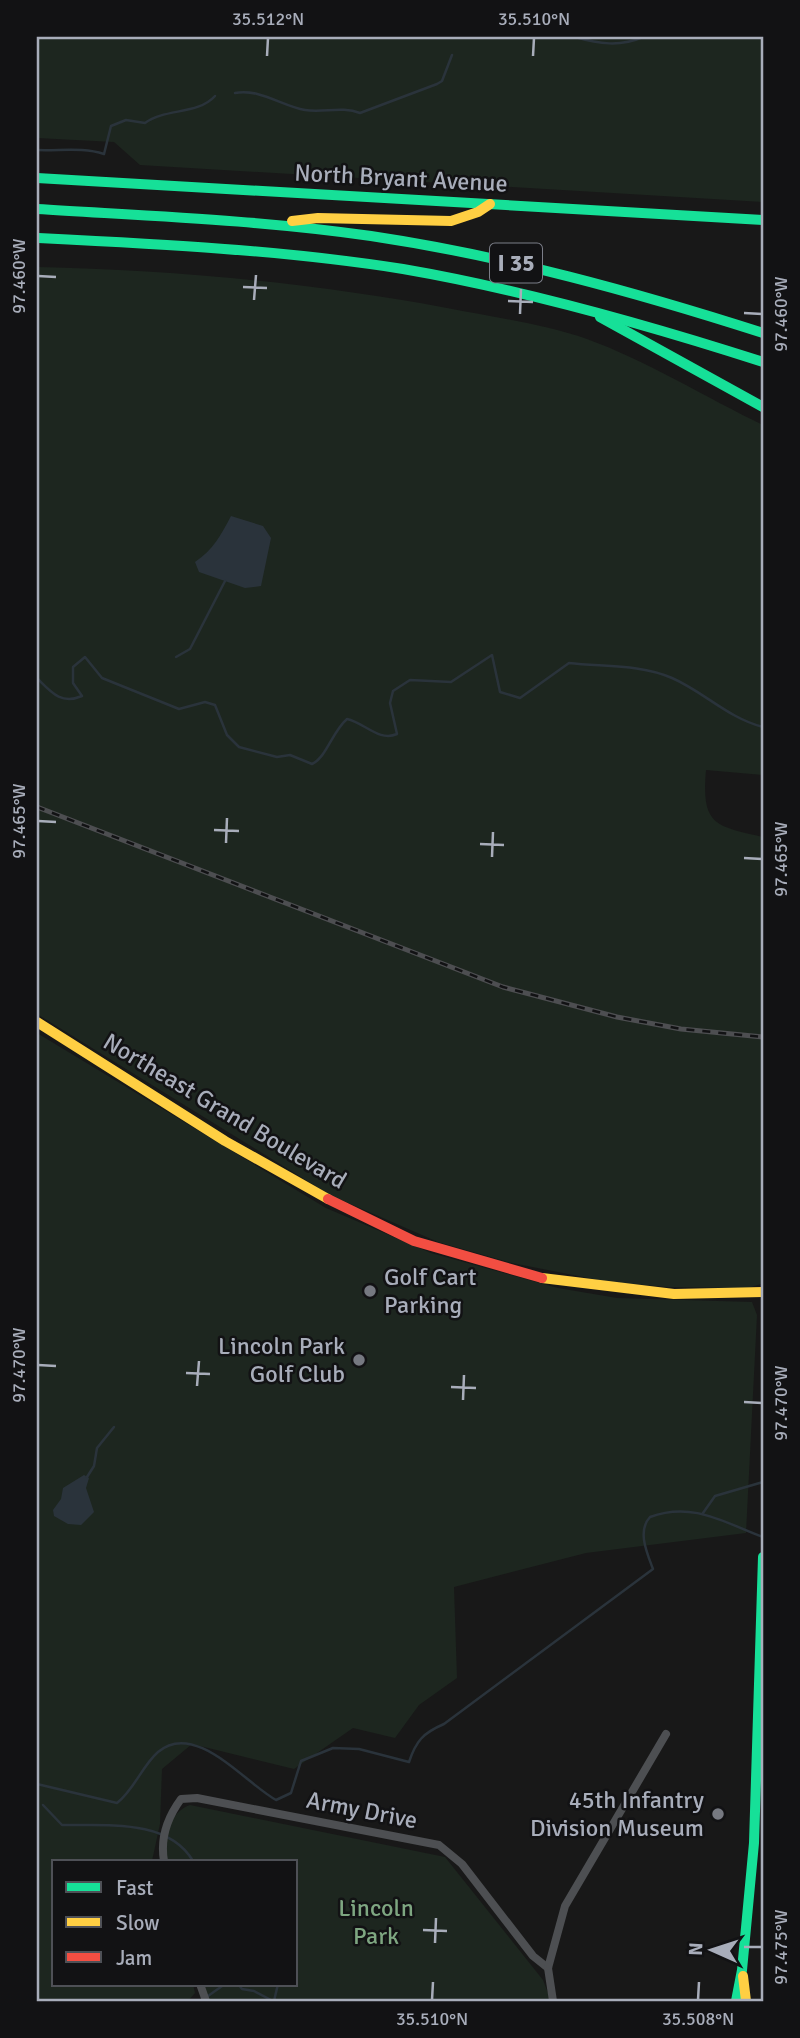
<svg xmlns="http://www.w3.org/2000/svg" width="800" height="2038" viewBox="0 0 800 2038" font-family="Signika,sans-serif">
  <rect width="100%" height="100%" fill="#181818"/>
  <g fill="#1d261f">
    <path d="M37 37H763V202L140 165 114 142 37 138Z"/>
    <path d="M37 267C175 270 312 283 447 308 493 317 543 324 587 339 645 360 707 398 763 425V775L706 770C701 826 716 826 763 837L761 1284 748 1288 668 1287 609 1282 512 1263 438 1242 330 1195 37 1014Z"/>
    <path d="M37 1033 326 1208 431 1253 558 1288 617 1298 752 1302 757 1315 746 1533 586 1553 454 1587 457 1678 419 1705 395 1738 353 1728 294 1769 192 1744 162 1769 160 1824 152 1861H54V1984H193L195 1993 188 2001H37Z"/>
    <path d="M190 1805 445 1857 543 1980 551 2001H208L204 1984H296V1861H165C162 1842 169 1812 190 1805Z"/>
  </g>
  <g fill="#2a333b">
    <path d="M231 516 263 526 271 538 261 586 245 588 199 572 195 562C213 550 221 535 231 516Z"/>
    <path d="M84 1475 89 1478 86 1488 94 1512 81 1525 68 1524 54 1516 53 1510 61 1499 63 1488Z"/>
  </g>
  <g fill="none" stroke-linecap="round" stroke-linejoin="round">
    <g stroke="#2a333b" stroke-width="2.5">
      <path d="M575 37C599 44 620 47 643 37"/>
      <path d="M235 93C259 88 282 106 305 110 323 113 342 106 360 113L437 84 442 81 452 55"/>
      <path d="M37 150C60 151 83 147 104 154L111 126 126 120 145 123C165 108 198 115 215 96"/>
      <path d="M176 657 190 649 225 581"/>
      <path d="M37 678C51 692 61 705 82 696L73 683V667L85 657 102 678 179 709 205 702 215 705 227 735 239 747 277 757 290 755 312 764C326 758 332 732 347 719 365 723 379 742 397 734L390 703 393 691 410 680 451 682 492 655 500 692 520 698 569 663C603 667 640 664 672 678 704 692 728 718 763 727"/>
      <path d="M87 1477 94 1466 97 1448 114 1427"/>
      <path d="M703 1513 715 1496 763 1482"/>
      <path d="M37 1784 117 1803C134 1790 142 1766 158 1752 195 1720 245 1783 276 1800L291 1793 301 1761 333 1748 359 1749 409 1762C416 1741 423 1733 444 1724L653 1569C647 1553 637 1531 650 1517 693 1501 725 1523 763 1537"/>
      <path d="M43 1805 62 1825C105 1826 168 1818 193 1861"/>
      <path d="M238 1984 242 1989 254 1991 273 2001"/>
      <path d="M208 1996 225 1984"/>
      <path d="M274 2001 278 1984"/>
    </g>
    <g stroke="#4d4f52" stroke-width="8">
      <path d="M164 1861C160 1838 167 1818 181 1799L197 1798 439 1845 462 1864 533 1956 548 1968"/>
      <path d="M200 1984 206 2001"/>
      <path d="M553 2001 548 1968 565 1906 666 1734"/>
    </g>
    <g stroke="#16e098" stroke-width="10">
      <path d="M37 178 763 220"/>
      <path d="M37 209C148 216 260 220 371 236 505 256 635 292 763 333"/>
      <path d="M37 238C159 244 282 250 403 269 525 290 645 324 763 362"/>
      <path d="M600 317 763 407"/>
      <path d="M736 2001 742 1970 754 1843 763 1557"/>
    </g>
    <g stroke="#ffcf43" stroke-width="10">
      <path d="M292 221 318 218 451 221 478 212 490 204"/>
      <path d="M37 1022 225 1141 328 1199"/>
      <path d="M542 1278 674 1294 763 1292"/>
      <path d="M743 1976 746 2001"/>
    </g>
    <path stroke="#f24e42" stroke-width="10" d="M328 1199 414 1241 542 1278"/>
    <defs>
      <path id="rail" d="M37 807 503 987 617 1017 681 1029 763 1037"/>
    </defs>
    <use href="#rail" stroke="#4d4e51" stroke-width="5"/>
    <use href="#rail" stroke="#121214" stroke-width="2.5" stroke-dasharray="8" stroke-linecap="butt"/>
  </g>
  <path fill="none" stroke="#a8adba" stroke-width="2.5" d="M267 56 268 38M533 56 534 38M38 276 56 277M243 287 267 288M254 300 256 275M508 301 533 302M744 313 762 314M520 314 521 289M38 821 56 822M214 830 239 831M226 843 227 818M480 844 504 845M492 857 493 832M744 858 762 859M38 1365 56 1366M186 1373 210 1374M197 1386 199 1361M451 1387 476 1388M463 1400 464 1375M744 1402 762 1403M423 1930 447 1931M435 1943 436 1918M744 1947H762M432 2000 433 1982M698 2000 699 1982"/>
  <g fill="#767981" stroke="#121214" stroke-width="2.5">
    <circle cx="370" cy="1291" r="7"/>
    <circle cx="359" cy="1360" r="7"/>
    <circle cx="718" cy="1814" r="7"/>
  </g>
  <g text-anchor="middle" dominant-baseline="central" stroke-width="5" stroke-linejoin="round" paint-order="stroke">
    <rect fill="#121214" stroke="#7b7e88" stroke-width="2" x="490" y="243.5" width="52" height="39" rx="5"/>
    <g font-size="23" font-weight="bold" fill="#a8adba">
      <text x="516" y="263">I 35</text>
    </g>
    <g font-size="24" fill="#a8adba" stroke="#121214">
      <text transform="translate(401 178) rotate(3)">North Bryant Avenue</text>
      <text transform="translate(225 1111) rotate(31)">Northeast Grand Boulevard</text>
      <text transform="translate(362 1810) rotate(11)">Army Drive</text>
    </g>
    <g font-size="24" fill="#a8adba" stroke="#121214" text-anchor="end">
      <text x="384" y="1277" text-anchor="start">Golf Cart<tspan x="384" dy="28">Parking</tspan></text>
      <text x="345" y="1346">Lincoln Park<tspan x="345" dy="28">Golf Club</tspan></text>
      <text x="704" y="1800">45th Infantry<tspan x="704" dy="28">Division Museum</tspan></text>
    </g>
    <g font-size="24" fill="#7ea681" stroke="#121214">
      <text x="376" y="1908">Lincoln<tspan x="376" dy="28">Park</tspan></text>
    </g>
  </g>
  <rect width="800" height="2038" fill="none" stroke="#121214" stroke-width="77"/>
  <rect x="52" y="1860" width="245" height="126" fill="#121214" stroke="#4e5056" stroke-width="2"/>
  <rect x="66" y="1882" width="35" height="10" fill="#16e098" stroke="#4e5056" stroke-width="2"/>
  <text x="116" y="1895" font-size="21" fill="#a8adba">Fast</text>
  <rect x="66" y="1917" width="35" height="10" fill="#ffcf43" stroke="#4e5056" stroke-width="2"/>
  <text x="116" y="1930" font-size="21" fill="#a8adba">Slow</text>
  <rect x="66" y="1952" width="35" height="10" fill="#f24e42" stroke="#4e5056" stroke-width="2"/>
  <text x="116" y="1965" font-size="21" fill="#a8adba">Jam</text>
  <g transform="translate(712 1950) rotate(273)" stroke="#121214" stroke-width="5" paint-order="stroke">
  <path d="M0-5L12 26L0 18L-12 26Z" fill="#a8adba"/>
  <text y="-10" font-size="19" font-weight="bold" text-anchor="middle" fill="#a8adba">N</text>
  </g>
  <rect x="38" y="38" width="724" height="1962" fill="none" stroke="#a8adba" stroke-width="2.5"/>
  <g font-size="18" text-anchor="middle" fill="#a8adba">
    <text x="268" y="25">35.512°N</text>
    <text x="534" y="25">35.510°N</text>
    <text transform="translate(19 276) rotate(-90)" y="6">97.460°W</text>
    <text transform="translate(781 314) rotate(-90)" y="6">97.460°W</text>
    <text transform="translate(19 821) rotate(-90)" y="6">97.465°W</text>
    <text transform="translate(781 859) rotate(-90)" y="6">97.465°W</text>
    <text transform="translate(19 1365) rotate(-90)" y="6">97.470°W</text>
    <text transform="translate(781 1403) rotate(-90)" y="6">97.470°W</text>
    <text transform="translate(781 1947) rotate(-90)" y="6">97.475°W</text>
    <text x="432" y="2025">35.510°N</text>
    <text x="698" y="2025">35.508°N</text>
  </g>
</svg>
